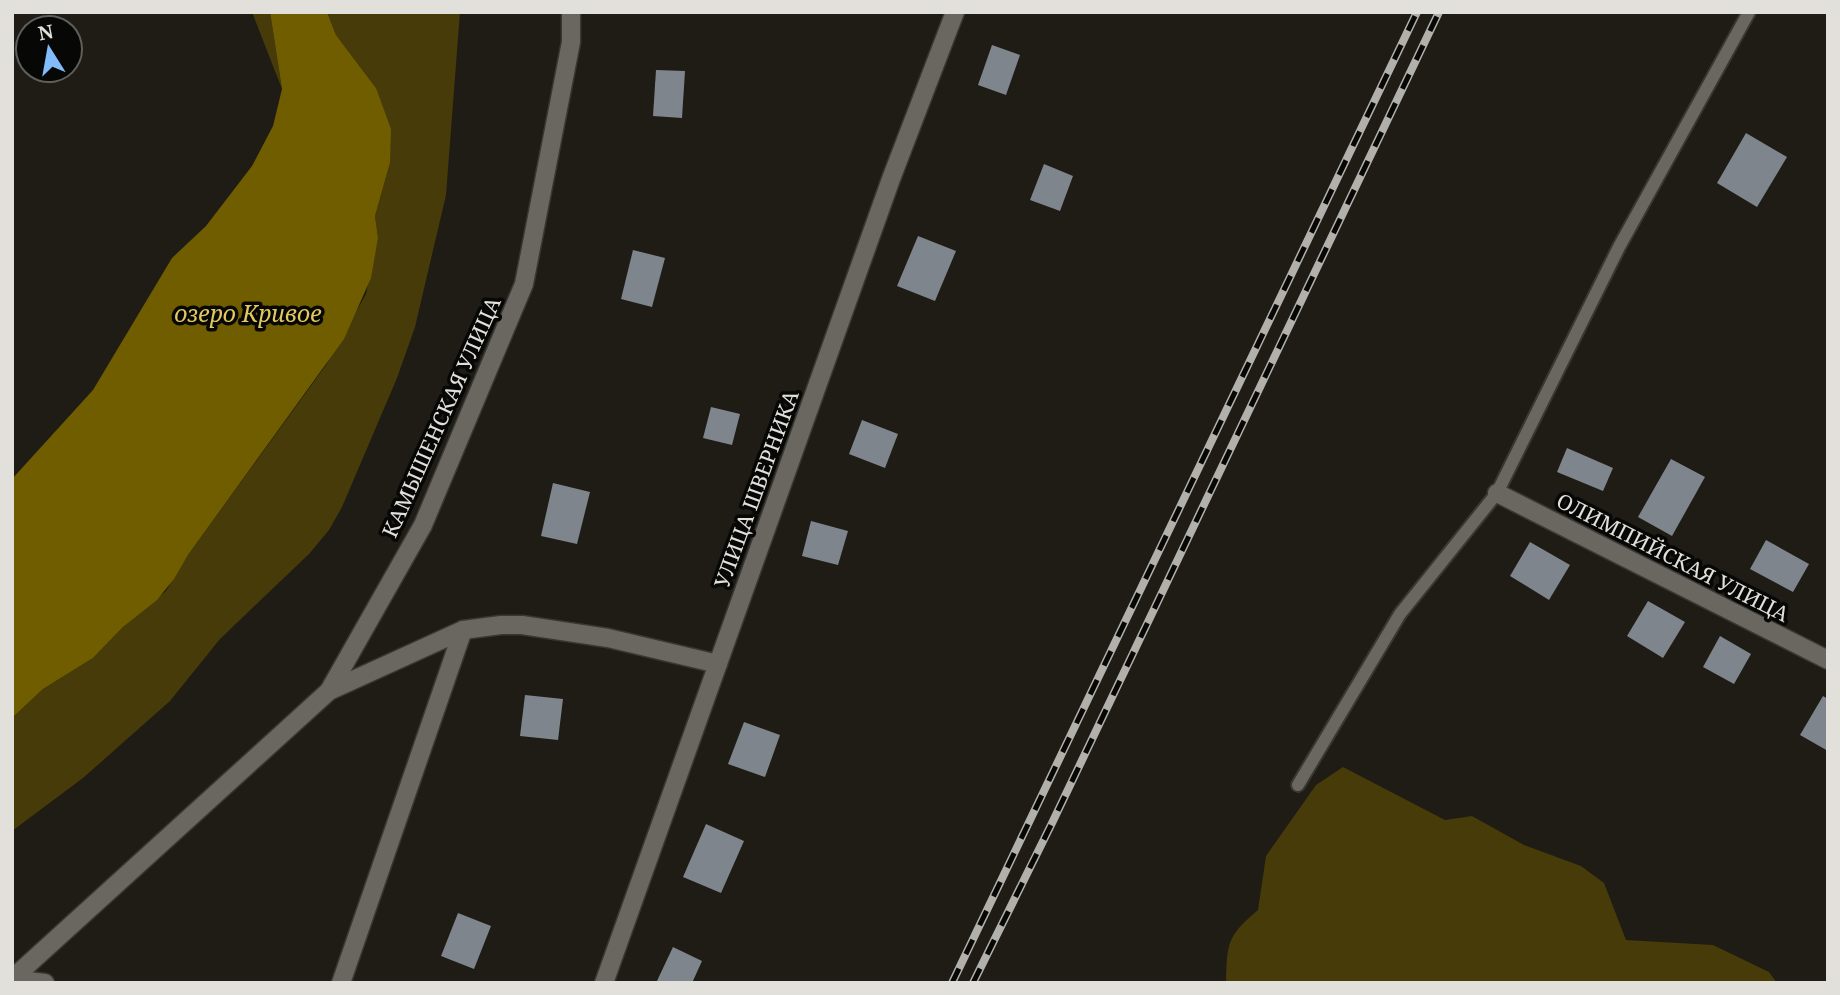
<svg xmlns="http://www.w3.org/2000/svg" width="1840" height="995" viewBox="0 0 1840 995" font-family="'Noto Serif',serif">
  <rect width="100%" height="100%" fill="#1e1c15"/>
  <g fill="#463b09">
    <path d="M252 12H270L282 89Z"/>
    <path d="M327 12H460L446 195 415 327 397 378 342 507 329 530 309 554 220 639 170 701 83 778 12 831V718L43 689 93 658 123 627 166 591 188 555 326 365 366 294 378 238 375 216 390 163 376 88 336 35Z"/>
    <path d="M1343 767 1445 820 1472 816 1524 845 1581 866 1604 883 1626 940 1713 945 1769 972 1777 983H1226C1227 943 1227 936 1258 910L1266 856 1316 785Z"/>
  </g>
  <path fill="#705d00" d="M270 12H327L336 35 376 88 391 129 390 163 375 216 378 238 371 278 344 339 188 555 174 579 157 600 123 627 93 658 43 689 12 718V479L93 390 172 258 206 226 252 166 273 126 282 89Z"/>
  <g fill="#7f858c">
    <path d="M992 45 1020 55 1006 95 978 85Z"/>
    <path d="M656 70 685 71 682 118 653 116Z"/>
    <path d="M1746 133 1787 157 1757 207 1717 183Z"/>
    <path d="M1044 164 1073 176 1060 211 1030 200Z"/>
    <path d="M918 236 956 251 935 301 897 286Z"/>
    <path d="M633 250 665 258 652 307 621 299Z"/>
    <path d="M711 407 740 414 732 445 703 438Z"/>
    <path d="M862 420 898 434 885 468 849 454Z"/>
    <path d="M1567 448 1613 468 1603 491 1557 472Z"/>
    <path d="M1671 459 1705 477 1672 536 1638 517Z"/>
    <path d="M553 483 590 492 577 544 541 536Z"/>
    <path d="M811 521 848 531 838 565 802 556Z"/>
    <path d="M1766 540 1809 564 1793 592 1750 569Z"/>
    <path d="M1530 542 1570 565 1549 600 1510 576Z"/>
    <path d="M1648 601 1685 622 1663 658 1627 636Z"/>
    <path d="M1720 636 1751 654 1734 684 1703 667Z"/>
    <path d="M525 695 563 699 558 740 520 736Z"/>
    <path d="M1823 696 1828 699V751L1800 735Z"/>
    <path d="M744 722 780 735 765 777 728 764Z"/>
    <path d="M706 824 744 841 721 893 683 877Z"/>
    <path d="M458 913 491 926 474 969 441 956Z"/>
    <path d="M673 947 702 961 692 983H656Z"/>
  </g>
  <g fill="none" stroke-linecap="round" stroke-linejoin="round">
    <defs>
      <path id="lane" d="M1298 785 1400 614 1497 493 1619 247 1749 12"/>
      <g id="street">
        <path d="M1497 493 1828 660"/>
        <path d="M329 691 463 630 501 625H522L608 638 718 664"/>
        <path d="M12 979 329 691 423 525 524 284 571 42V12"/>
        <path d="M12 979 45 983"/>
        <path d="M341 983 463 630"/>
        <path d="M604 983 891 179 955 12"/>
      </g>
    </defs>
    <use href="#lane" stroke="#383733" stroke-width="16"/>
    <use href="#street" stroke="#383733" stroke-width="21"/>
    <use href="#lane" stroke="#69675f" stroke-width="12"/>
    <use href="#street" stroke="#69675f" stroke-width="18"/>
    <defs>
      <g id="rail">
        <path d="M952 983 1417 12"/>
        <path d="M973 983 1053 821 1439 12"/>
      </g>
    </defs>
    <use href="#rail" stroke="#b1b0ab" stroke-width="8"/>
    <use href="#rail" stroke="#070705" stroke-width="5" stroke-dasharray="16" stroke-linecap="butt"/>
  </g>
  <g text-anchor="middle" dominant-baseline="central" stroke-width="7" stroke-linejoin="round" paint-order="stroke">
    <g font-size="21" fill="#e1e0db" stroke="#070705">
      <text transform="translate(441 417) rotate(-66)">КАМЫШЕНСКАЯ УЛИЦА</text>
      <text transform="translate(756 489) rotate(-70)">УЛИЦА ШВЕРНИКА</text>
      <text transform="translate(1673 557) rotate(27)">ОЛИМПИЙСКАЯ УЛИЦА</text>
    </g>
    <g font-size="23" font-style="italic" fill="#e2c85d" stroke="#070705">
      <text x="248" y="313">озеро Кривое</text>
    </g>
  </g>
  <rect width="1840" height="995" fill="none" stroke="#e1e0db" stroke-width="28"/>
  <g transform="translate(49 49) rotate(349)"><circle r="33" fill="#070705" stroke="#5e5e5b" stroke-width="2"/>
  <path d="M0-5L12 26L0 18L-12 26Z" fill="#82bcfa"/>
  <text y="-10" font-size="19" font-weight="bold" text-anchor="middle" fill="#e1e0db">N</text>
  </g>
</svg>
